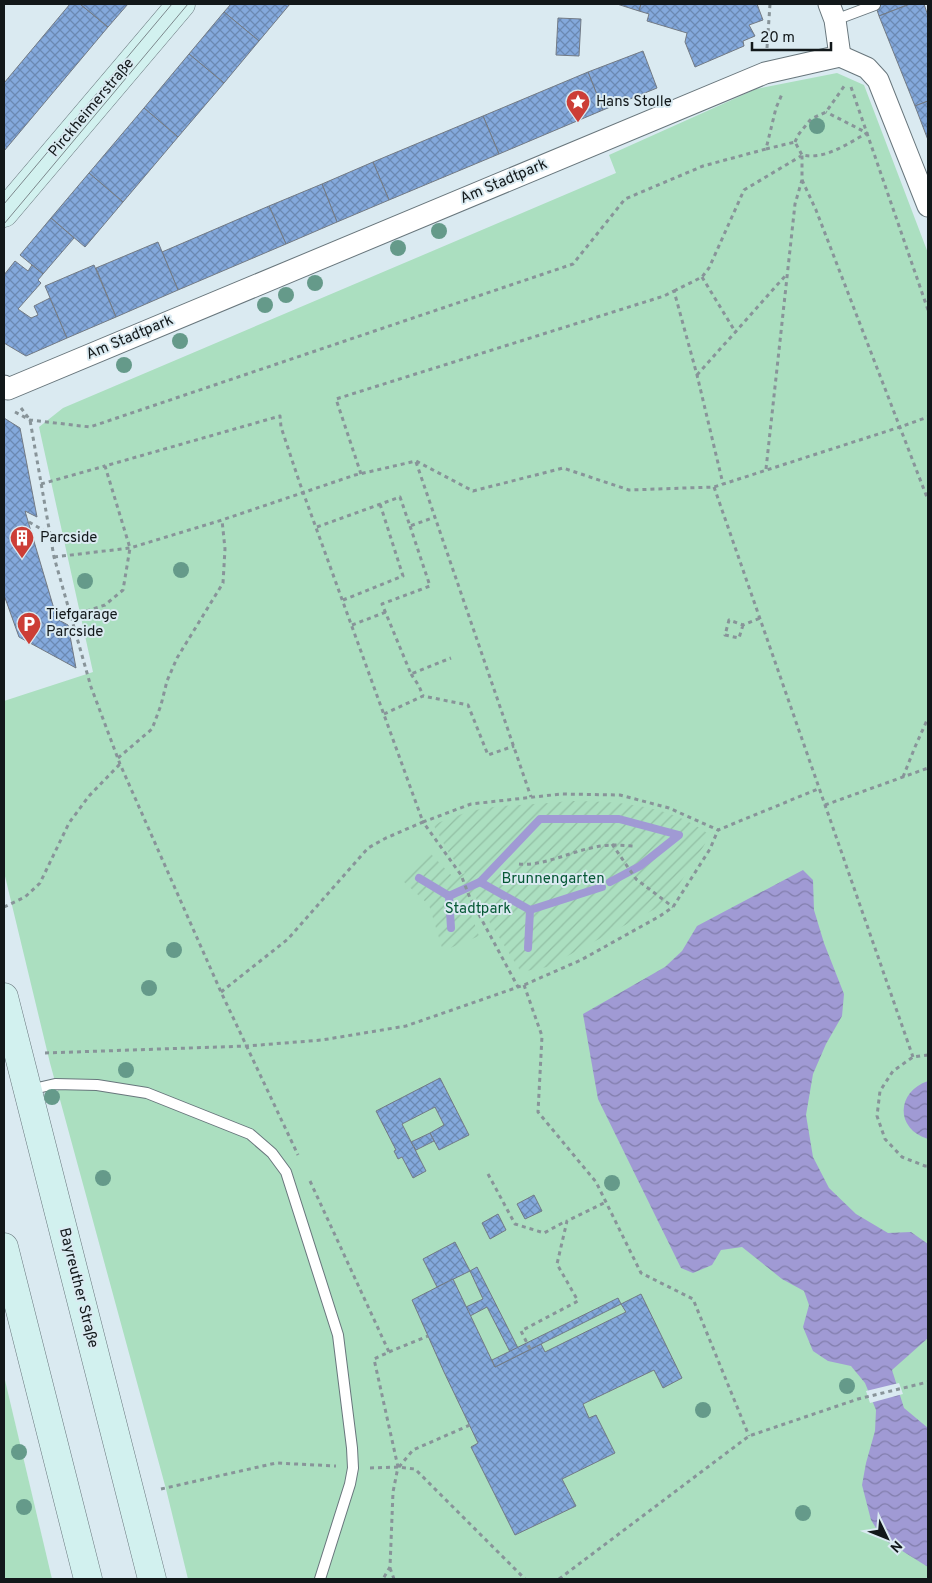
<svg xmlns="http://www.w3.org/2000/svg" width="932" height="1583" viewBox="0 0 932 1583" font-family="Overpass,sans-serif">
  <defs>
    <pattern id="garden-furrows" width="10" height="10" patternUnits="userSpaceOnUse" patternTransform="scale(1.25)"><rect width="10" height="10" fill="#abdfc0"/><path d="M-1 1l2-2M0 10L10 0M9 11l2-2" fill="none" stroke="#92bfa4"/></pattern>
    <pattern id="water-waves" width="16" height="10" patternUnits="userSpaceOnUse" patternTransform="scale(1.25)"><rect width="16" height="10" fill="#a09ad4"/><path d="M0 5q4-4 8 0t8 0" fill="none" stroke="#817dab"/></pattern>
    <pattern id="building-cross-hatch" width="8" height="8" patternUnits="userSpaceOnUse" patternTransform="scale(1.25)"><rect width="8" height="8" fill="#84a9dc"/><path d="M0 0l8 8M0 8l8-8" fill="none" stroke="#6b89b2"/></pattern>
  </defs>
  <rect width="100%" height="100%" fill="#daeaf1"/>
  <g fill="#abdfc0">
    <path d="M837 73 864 85 928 253V1579H188L166 1489 50 1063 4 872V701L93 672 39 427 63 408 616 173 609 155 756 89Z"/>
    <path d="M4 1376 52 1579H4Z"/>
  </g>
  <path fill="url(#garden-furrows)" d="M568 801C616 801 667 804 707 833L705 844 668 902 547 967 521 972 485 915 475 896 466 901 479 936 443 951 429 905 403 881 429 852 454 878 465 873 450 855 434 826 440 822C453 818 467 811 481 809 510 804 539 805 568 801Z"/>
  <g fill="url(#water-waves)">
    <path d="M803 870 813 880 814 910 824 943 844 994 842 1016 826 1044 813 1074 806 1115 813 1157 829 1188 856 1214 888 1233 911 1232 928 1244V1338L892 1370 904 1408 928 1428V1567L883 1539 871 1520 862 1485 866 1463 875 1431 876 1410 865 1383 851 1366 828 1361 813 1351 803 1327 809 1305 804 1291 782 1279 742 1247 721 1250 712 1265 693 1273 681 1268 598 1099 583 1014 665 967 682 951 697 926Z"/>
    <path d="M928 1081V1139C895 1129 896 1092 928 1081Z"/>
  </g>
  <path fill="#daeaf1" d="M899 1383 903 1394 870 1403 866 1391Z"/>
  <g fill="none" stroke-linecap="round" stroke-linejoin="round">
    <g stroke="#a09ad4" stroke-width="8">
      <path d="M419 878 449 896"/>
      <path d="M480 882 530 910 602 887"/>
      <path d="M449 896 480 882 540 819H619L679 835 640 866 610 882"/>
      <path d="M449 896 451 928"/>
      <path d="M528 948 530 910"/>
    </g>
  </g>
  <g fill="url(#building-cross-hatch)" stroke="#727a84">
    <path d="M70 4H80L108 27 4 151V83Z"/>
    <path d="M80 4H128L108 27Z"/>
    <path d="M231 4H290L259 41 224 12Z"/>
    <path d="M617 4H641L639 11Z"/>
    <path d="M641 4H757L763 20 749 25 755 36 743 41 744 46 695 67 685 42 687 33 647 21 649 14 639 11Z"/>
    <path d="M875 4H910L879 16Z"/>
    <path d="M910 4H924L928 16V101L915 106 879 16Z"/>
    <path d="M224 12 259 41 224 83 189 54Z"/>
    <path d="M558 18 581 19 579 56 556 55Z"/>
    <path d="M643 51 657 88 603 110 588 72Z"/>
    <path d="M189 54 224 83 178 137 144 108Z"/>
    <path d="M588 72 603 110 499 154 483 116Z"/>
    <path d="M928 101V140L915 106Z"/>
    <path d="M144 108 178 137 123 202 89 173Z"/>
    <path d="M483 116 499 154 389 200 373 162Z"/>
    <path d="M373 162 389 200 337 222 322 184Z"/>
    <path d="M89 173 123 202 85 247 51 218Z"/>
    <path d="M322 184 337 222 286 244 269 206Z"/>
    <path d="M269 206 286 244 178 290 162 252Z"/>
    <path d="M51 218 74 238 43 274 20 255Z"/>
    <path d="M158 242 178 290 116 317 96 268Z"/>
    <path d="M15 261 28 271 32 265 43 274 38 280 41 283 18 309 31 318 38 315 34 306 50 298 67 338 26 356 4 343V275Z"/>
    <path d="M94 265 116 317 67 338 45 286Z"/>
    <path d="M4 418 20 428 37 517 25 511 57 619 68 625 76 668 19 637 4 595Z"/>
    <path d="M440 1078 469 1135 439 1150 430 1133 444 1125 435 1107 402 1124 426 1171 413 1178 402 1157 398 1159 394 1151 396 1150 376 1111Z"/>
    <path d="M430 1133 434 1141 416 1150 411 1142Z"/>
    <path d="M534 1195 542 1211 525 1219 517 1204Z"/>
    <path d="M498 1214 506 1230 490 1239 482 1223Z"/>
    <path d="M455 1242 470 1271 437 1287 423 1259Z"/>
    <path d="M477 1267 518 1348 510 1352 487 1307 470 1316 466 1307 483 1299 470 1271Z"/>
    <path d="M453 1279 495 1367 541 1344 545 1352 626 1312 621 1304 641 1294 682 1378 663 1388 654 1370 583 1404 589 1418 596 1415 615 1453 562 1479 576 1506 515 1535 471 1447 478 1443 444 1372 412 1300Z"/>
    <path d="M618 1298 621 1304 495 1367 492 1360Z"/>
  </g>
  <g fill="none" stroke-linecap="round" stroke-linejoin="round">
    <defs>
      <g id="service">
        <path d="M835 20 875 5"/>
        <path d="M29 1090 55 1084 97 1085 147 1093 250 1134 272 1153 286 1172 338 1335 352 1448 353 1468 350 1484 320 1579"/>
      </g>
      <g id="minor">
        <path d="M829 4 835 20 840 56"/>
        <path d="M4 386 8 389 765 73 840 56 867 68 878 80 928 206"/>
      </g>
      <g id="secondary">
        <path d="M4 213 181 4"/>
        <path d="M4 997 152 1579"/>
        <path d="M4 1247 88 1579"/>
      </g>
    </defs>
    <use href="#service" stroke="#68767c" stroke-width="12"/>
    <use href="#minor" stroke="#68767c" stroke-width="23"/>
    <use href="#secondary" stroke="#68767c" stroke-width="29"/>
    <g stroke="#889499" stroke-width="3" stroke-dasharray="4 4" stroke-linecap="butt">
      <path d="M767 48 770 4"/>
      <path d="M851 87 928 310"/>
      <path d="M795 142 798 135 811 119 826 112 845 85"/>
      <path d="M766 149 795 142 802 155C825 160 847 144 867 133L826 112"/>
      <path d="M802 180 816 210 928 500"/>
      <path d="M702 277 736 333"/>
      <path d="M674 291 702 277 709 268 744 190 801 156"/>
      <path d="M697 375 786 275"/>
      <path d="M21 408 30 420 54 557 91 687 120 764 221 992 298 1155"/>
      <path d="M15 412 30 420 90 427 573 264 625 199 703 166 766 149 776 108 782 94"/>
      <path d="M416 462 531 797"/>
      <path d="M766 469 795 204 802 180V155"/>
      <path d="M361 474 336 399 664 296 674 291 697 375 723 484"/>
      <path d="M41 484 105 466"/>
      <path d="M714 487 913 1057"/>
      <path d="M29 522 50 534"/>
      <path d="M410 526 430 586 382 604 411 674 451 658"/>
      <path d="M317 527 400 497 410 526 435 517"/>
      <path d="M54 557 130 548 222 520 355 475 416 461 473 491 563 468 629 490 714 487 900 427 928 417"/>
      <path d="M343 600 403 576 380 504"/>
      <path d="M71 616 105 605 123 590 130 548 105 466 280 416 281 427 299 481 423 822 471 804 561 794 620 795 669 808 718 830 818 789"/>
      <path d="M352 625 386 612"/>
      <path d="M743 625 739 638 725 635 729 620 743 625 760 618"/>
      <path d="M411 674 419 686 423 696"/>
      <path d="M384 714 423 696 468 705 488 755 514 746"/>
      <path d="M118 758 152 729 161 705 167 681 177 658 223 583 225 549 222 520"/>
      <path d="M903 777 915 747 928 718"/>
      <path d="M825 805 928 768"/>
      <path d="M612 844 636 879 673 907"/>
      <path d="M519 864C544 866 567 853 591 848 606 844 619 845 634 846"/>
      <path d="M4 907 25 897 40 883 69 823 89 796 120 764"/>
      <path d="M524 985 542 1036 538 1112 596 1182 641 1273 693 1299 749 1436"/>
      <path d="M221 992 288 939 368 848 386 838 423 822 461 875 470 898 518 987"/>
      <path d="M45 1053 247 1046 322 1040 406 1026 524 985 581 960 660 916 673 907 710 849 718 830"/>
      <path d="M928 1055 913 1057 893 1071 880 1091 877 1116 885 1139 902 1157 925 1166H928"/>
      <path d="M488 1174 515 1224 544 1233 566 1221"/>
      <path d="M310 1181 389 1352 374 1359 398 1467 393 1492 390 1567 383 1579"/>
      <path d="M530 1349 521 1331 578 1301 557 1264 567 1221 606 1202"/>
      <path d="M389 1352 428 1336"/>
      <path d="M399 1467 413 1450 470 1425"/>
      <path d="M370 1468 398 1467 415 1469 525 1579"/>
      <path d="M161 1489 276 1463 336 1466"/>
      <path d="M390 1568 394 1579"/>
      <path d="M559 1579 749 1436 858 1399 928 1382"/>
    </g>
    <use href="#service" stroke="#fff" stroke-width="10"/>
    <use href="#minor" stroke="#fff" stroke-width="21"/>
    <use href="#secondary" stroke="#d2f1ef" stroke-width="28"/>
    <g stroke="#7d888d" stroke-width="1">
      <path d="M4 204 172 4"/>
      <path d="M4 224 188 4"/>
    </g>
  </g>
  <g fill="#659a8a">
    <circle cx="817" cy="126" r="8"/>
    <circle cx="439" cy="231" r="8"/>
    <circle cx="398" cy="248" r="8"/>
    <circle cx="315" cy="283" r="8"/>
    <circle cx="286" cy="295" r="8"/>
    <circle cx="265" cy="305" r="8"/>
    <circle cx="180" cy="341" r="8"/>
    <circle cx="124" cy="365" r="8"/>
    <circle cx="181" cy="570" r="8"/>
    <circle cx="85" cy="581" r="8"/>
    <circle cx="174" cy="950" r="8"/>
    <circle cx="149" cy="988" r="8"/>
    <circle cx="126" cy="1070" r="8"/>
    <circle cx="52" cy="1097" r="8"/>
    <circle cx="103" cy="1178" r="8"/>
    <circle cx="612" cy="1183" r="8"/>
    <circle cx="847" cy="1386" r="8"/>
    <circle cx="703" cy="1410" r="8"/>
    <circle cx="19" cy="1452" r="8"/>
    <circle cx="24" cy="1507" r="8"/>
    <circle cx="803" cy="1513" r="8"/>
  </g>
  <defs>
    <symbol id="sight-pin" viewBox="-11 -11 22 30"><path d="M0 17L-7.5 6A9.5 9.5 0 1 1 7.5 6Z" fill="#cc3e36" stroke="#daeaf1"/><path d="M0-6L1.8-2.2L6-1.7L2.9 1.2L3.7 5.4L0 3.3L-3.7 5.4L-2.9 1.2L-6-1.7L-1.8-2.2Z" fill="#fff"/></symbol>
    <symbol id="building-pin" viewBox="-11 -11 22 30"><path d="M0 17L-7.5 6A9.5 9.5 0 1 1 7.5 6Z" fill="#cc3e36" stroke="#daeaf1"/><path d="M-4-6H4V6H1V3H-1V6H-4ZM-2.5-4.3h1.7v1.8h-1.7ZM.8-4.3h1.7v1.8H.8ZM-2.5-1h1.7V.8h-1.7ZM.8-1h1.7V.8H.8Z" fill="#fff"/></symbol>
    <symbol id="parking-pin" viewBox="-11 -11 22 30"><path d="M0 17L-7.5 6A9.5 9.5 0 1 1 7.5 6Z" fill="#cc3e36" stroke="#daeaf1"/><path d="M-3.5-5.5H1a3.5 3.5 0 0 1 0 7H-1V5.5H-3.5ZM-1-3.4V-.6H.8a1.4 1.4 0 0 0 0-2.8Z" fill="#fff"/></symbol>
  </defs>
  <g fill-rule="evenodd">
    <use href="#sight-pin" x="564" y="88" width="28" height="38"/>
    <use href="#building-pin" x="8" y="524" width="28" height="38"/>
    <use href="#parking-pin" x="15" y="610" width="28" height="38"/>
  </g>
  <g text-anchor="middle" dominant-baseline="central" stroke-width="4" stroke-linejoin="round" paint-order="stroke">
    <g font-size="15" fill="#12181a" stroke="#daeaf1" text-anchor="start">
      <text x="596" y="102">Hans Stolle</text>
      <text x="40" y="538">Parcside</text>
      <text x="46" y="615">Tiefgarage<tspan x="46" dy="17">Parcside</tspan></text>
    </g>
    <g font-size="15" fill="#12181a" stroke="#daeaf1">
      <text transform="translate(92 108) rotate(-50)">Pirckheimerstraße</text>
      <text transform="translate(504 182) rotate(-23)">Am Stadtpark</text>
      <text transform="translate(130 338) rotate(-23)">Am Stadtpark</text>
      <text transform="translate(78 1288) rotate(76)">Bayreuther Straße</text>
    </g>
    <g font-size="15" fill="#065835" stroke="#daeaf1">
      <text x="553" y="879">Brunnengarten</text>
      <text x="478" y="909">Stadtpark</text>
    </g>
  </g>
  <rect width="932" height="1583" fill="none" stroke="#12181a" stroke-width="10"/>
  <g transform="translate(887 1538) rotate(133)" stroke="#daeaf1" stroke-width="4" paint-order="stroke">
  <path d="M0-4L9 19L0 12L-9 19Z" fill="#12181a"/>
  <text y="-8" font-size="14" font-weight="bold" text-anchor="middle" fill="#12181a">N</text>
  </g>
  <path d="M752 42v8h79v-8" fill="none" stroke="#12181a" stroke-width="2.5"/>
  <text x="760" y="42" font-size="15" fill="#12181a" stroke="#daeaf1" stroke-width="4" paint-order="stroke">20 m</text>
</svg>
